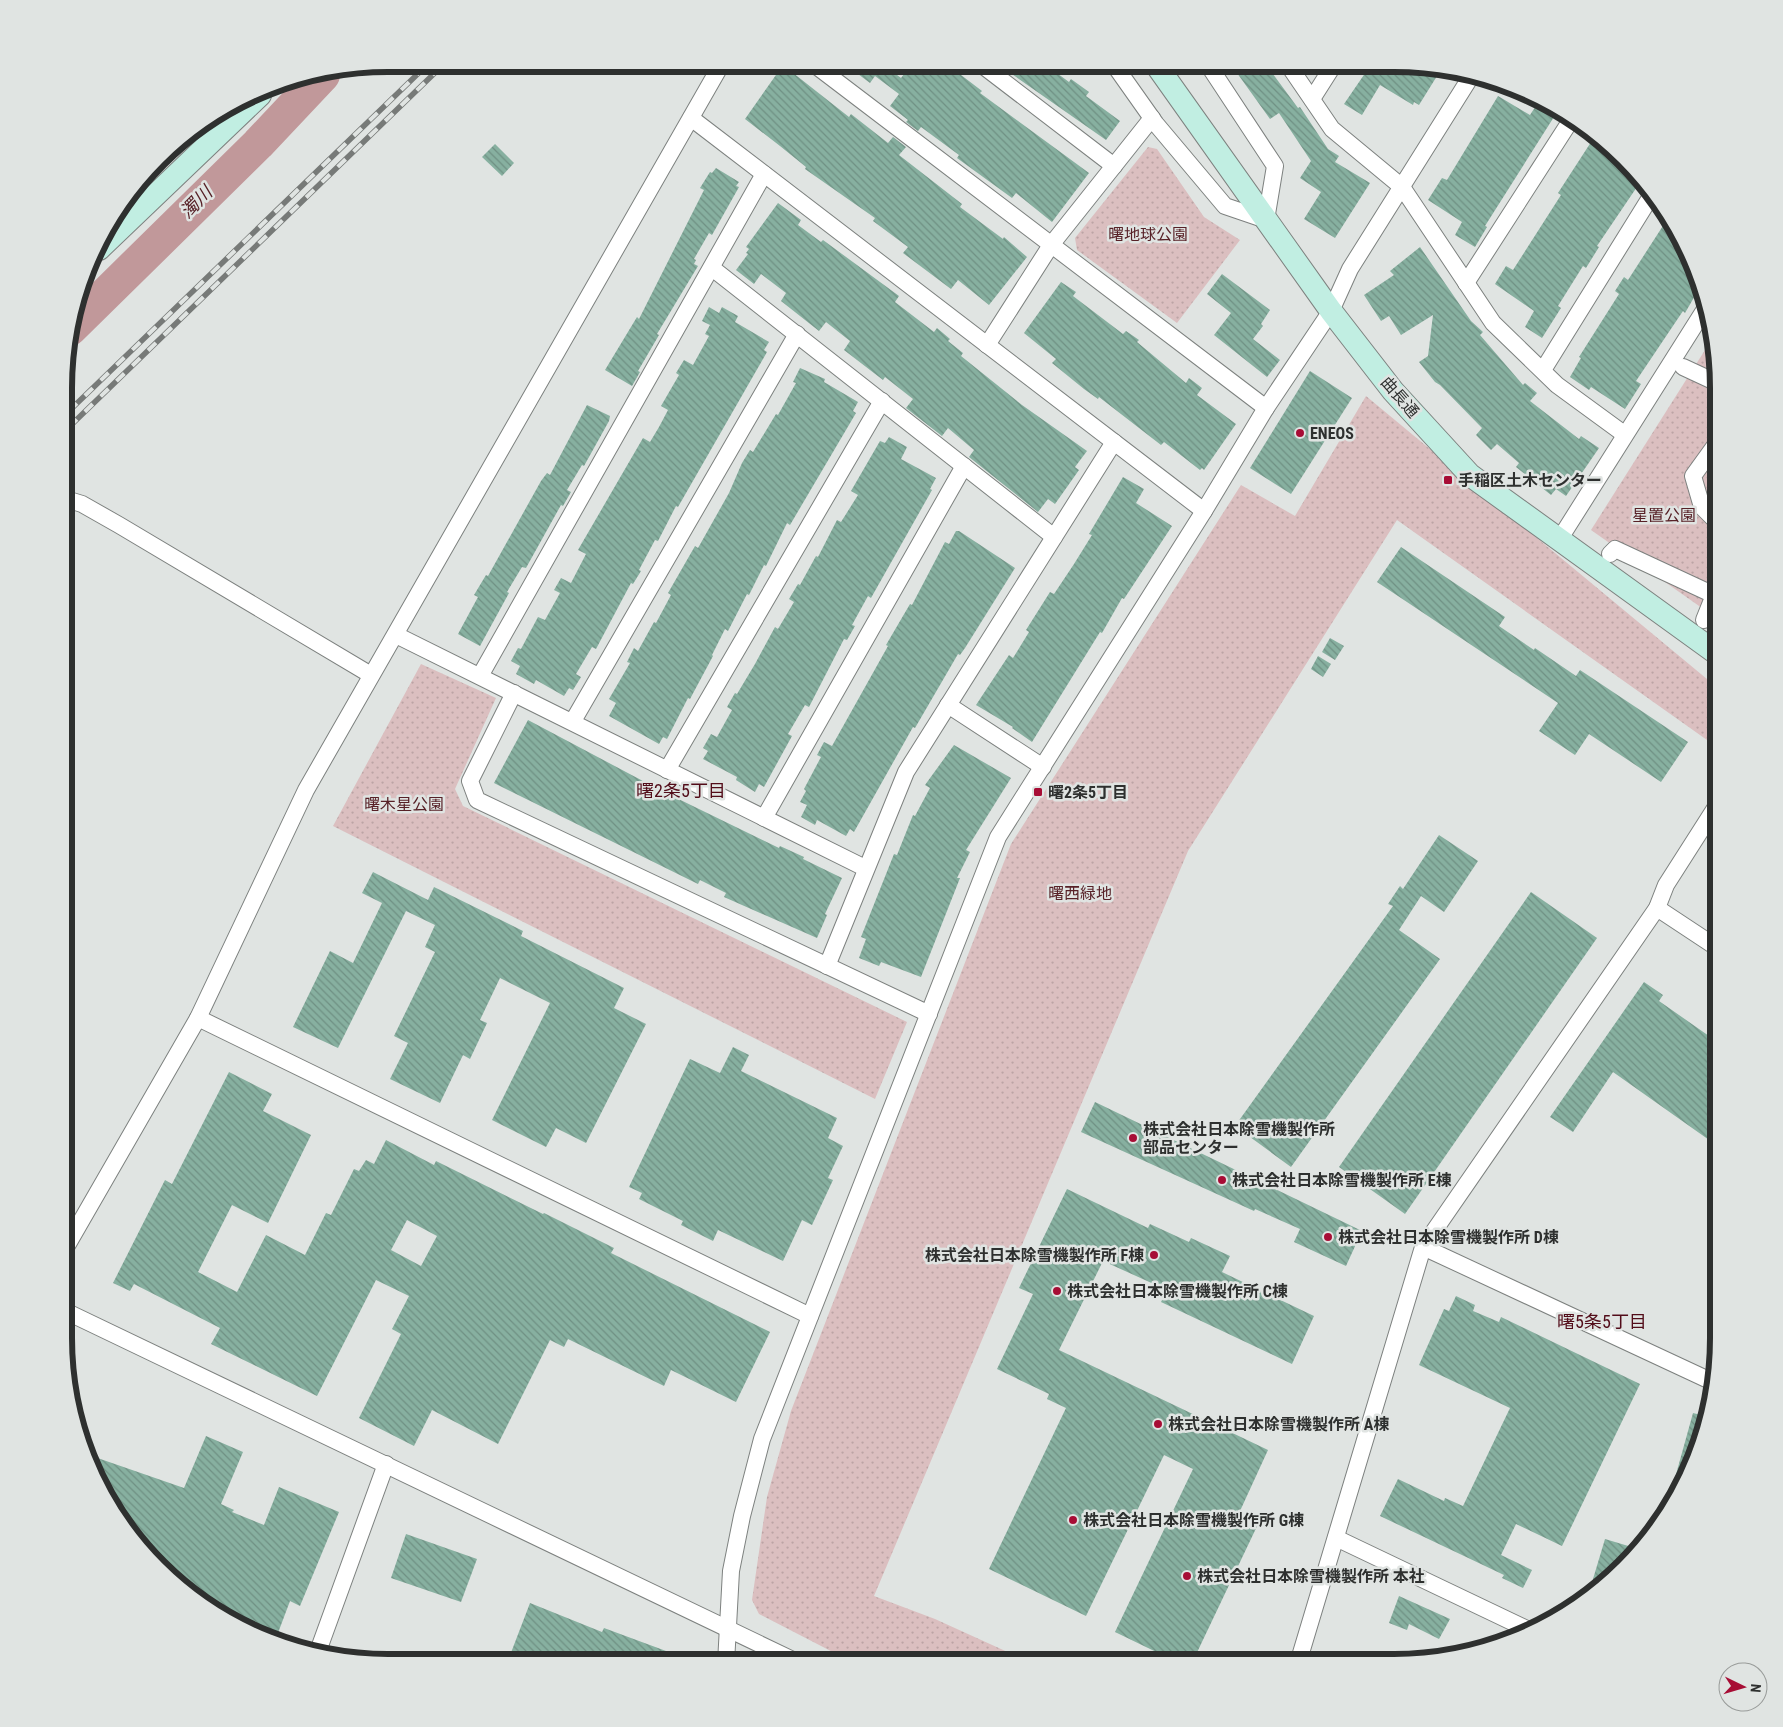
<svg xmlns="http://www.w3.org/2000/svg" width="1783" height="1727" viewBox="0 0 1783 1727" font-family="'Roboto Condensed','Noto Sans JP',sans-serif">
  <defs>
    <pattern id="park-dots" width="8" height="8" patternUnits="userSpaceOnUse" patternTransform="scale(1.25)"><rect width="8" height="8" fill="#dbbfc0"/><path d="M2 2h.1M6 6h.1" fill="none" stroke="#bca4a5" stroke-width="1.8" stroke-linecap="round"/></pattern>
    <pattern id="building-back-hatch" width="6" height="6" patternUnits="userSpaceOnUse" patternTransform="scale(1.25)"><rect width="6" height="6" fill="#87b0a0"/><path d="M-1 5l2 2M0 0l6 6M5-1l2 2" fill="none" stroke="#6f9083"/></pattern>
  </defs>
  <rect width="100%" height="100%" fill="#e0e4e2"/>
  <g fill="url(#park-dots)">
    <path d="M1148 147 1157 149 1204 217 1240 240 1177 323 1077 250 1075 238Z"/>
    <path d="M1712 339 1719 368V620L1591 530Z"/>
    <path d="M1366 396 1719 689V724L1707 740 1397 520 1188 851 874 1596 935 1619 1032 1663H932L914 1655 879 1663H854L759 1614 752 1600 767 1497 791 1411 1011 844 1241 485 1295 516Z"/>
    <path d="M421 664 496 698 455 789 463 806 907 1022 875 1099 333 826Z"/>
  </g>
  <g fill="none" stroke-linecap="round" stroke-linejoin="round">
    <path stroke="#c1989a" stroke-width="5.5" d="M282 102 291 109"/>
    <path stroke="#c1989a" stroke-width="34" d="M70 329 258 144 323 75"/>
  </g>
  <g fill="url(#building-back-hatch)" fill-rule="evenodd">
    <path d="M783 65 849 117 851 114 888 143 893 137 906 147 899 155 962 204 960 207 1003 239 1004 237 1027 257 989 305 958 280 951 289 903 253 908 247 873 221 875 218 805 169 806 167 780 146 745 119Z"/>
    <path d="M846 65H884L901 78 911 65H948L982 91 980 93 1089 173 1052 222 1016 193 1012 198 957 158 959 155 921 127 918 131 906 122 908 120 890 106 899 94 875 76 870 83Z"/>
    <path d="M999 65H1046L1069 82 1071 79 1089 92 1086 96 1120 121 1106 140Z"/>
    <path d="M1232 66H1267L1298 108 1300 107 1328 149 1339 156 1335 162 1370 183 1335 238 1304 219 1321 192 1300 178 1311 161 1279 113 1270 119Z"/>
    <path d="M1370 66H1436L1442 68 1419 105 1414 102 1413 105 1380 85 1362 115 1344 104Z"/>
    <path d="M1498 96 1530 115 1539 101 1559 109 1485 226 1487 227 1475 247 1455 235 1462 222 1428 200 1442 178 1447 180Z"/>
    <path d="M1593 139 1641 181 1597 246 1599 247 1586 268 1583 266 1558 306 1561 308 1542 338 1525 327 1534 311 1495 284 1506 266 1513 270 1561 195 1558 193Z"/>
    <path d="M495 144 514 163 502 176 482 157Z"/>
    <path d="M716 168 739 182 736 186 739 187 712 235 709 233 694 259 696 260 694 264 698 266 657 334 659 335 638 371 640 372 632 386 605 370 637 317 639 319 704 190 700 188 710 172 712 173Z"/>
    <path d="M778 203 801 220 798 225 821 242 823 240 899 296 895 302 934 332 937 328 950 339 948 341 963 353 961 356 1022 405 1087 451 1075 467 1079 470 1055 504 1048 499 1038 512 969 457 974 450 948 428 942 436 906 408 913 399 885 377 883 380 844 350 850 341 826 322 819 331 781 301 786 293 761 274 754 284 736 270 748 254 746 253 749 249 746 247Z"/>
    <path d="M1668 218 1695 265 1700 287 1685 313 1683 311 1636 381 1641 384 1625 409 1591 387 1589 390 1570 377 1581 358 1579 357 1619 294 1615 291 1624 277 1628 280Z"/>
    <path d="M1420 247 1471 321 1483 332 1480 335 1523 385 1525 383 1537 393 1530 401 1579 439 1581 436 1599 448 1566 496 1556 489 1551 495 1516 467 1519 463 1497 444 1491 450 1476 435 1482 428 1440 385 1435 382 1419 362 1428 356 1433 315 1401 335 1389 316 1381 321 1364 295 1394 275 1390 271Z"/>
    <path d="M1222 274 1270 310 1261 324 1263 326 1253 339 1280 360 1267 377 1214 335 1231 313 1207 294Z"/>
    <path d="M1061 282 1076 292 1073 296 1123 334 1126 331 1139 340 1137 342 1186 383 1189 378 1202 388 1197 395 1236 424 1204 470 1202 468 1200 470 1164 442 1161 445 1099 397 1098 399 1084 389 1052 363 1056 359 1024 333Z"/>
    <path d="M709 307 719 313 722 307 738 316 735 322 769 342 764 350 767 352 678 507 676 506 658 541 655 540 639 570 641 571 633 584 631 583 596 649 592 647 576 674 581 677 573 690 569 688 564 696 536 680 534 684 516 674 520 666 511 661 518 648 521 649 538 617 545 620 560 593 554 590 561 578 571 583 586 554 578 550 643 438 650 442 659 427 668 410 661 406 679 375 676 373 684 360 693 365 709 336 705 334 710 325 702 321Z"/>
    <path d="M800 368 825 379 824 382 858 402 853 411 856 413 790 525 787 523 766 566 764 565 749 595 747 594 728 631 725 629 712 655 713 656 690 699 688 698 667 739 663 737 659 744 609 716 616 703 609 699 630 663 627 662 634 648 638 651 654 622 656 623 671 595 668 593 695 546 698 548 729 493 742 463 750 450 753 452 776 414 778 415 796 383 793 382Z"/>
    <path d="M1310 371 1352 398 1291 494 1250 468Z"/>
    <path d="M587 405 610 416 609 421 584 466 582 465 567 490 571 492 563 506 561 505 526 568 522 567 507 592 509 593 480 646 458 634 478 597 474 595 486 575 488 576 541 481 547 473 550 475Z"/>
    <path d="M889 437 907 447 901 459 936 478 930 489 932 490 871 598 868 596 852 625 855 626 847 640 844 639 809 707 805 705 788 734 792 736 764 787 759 784 755 792 736 780 737 777 703 759 708 751 703 748 711 734 717 737 732 710 727 707 735 693 737 694 755 664 775 627 778 629 794 602 789 599 798 584 800 585 816 556 818 557 837 520 841 522 858 495 851 491 880 441 885 443Z"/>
    <path d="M1123 477 1144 489 1136 503 1172 526 1124 599 1122 598 1102 633 1100 632 1032 742 1012 728 1013 727 976 705 1009 655 1013 658 1029 632 1026 630 1050 592 1054 594 1074 564 1092 535 1089 534Z"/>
    <path d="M956 531H959L1015 568 965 648 960 655 958 654 915 728 913 727 854 832 850 829 846 836 817 820 815 825 801 817 807 805 800 802 806 791 804 789 821 757 817 755 824 742 832 746 888 646 886 645 910 604 912 605 945 542 949 544Z"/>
    <path d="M1401 547 1505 617 1499 626 1534 650 1535 648 1576 676 1580 670 1688 742 1661 782 1589 734 1575 755 1539 731 1558 703 1377 582Z"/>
    <path d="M1330 638 1344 646 1335 660 1322 652Z"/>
    <path d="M1318 656 1331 664 1323 677 1311 669Z"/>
    <path d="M528 720 658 789 779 848 780 846 804 857 803 859 842 878 825 914 827 915 817 938 724 897 726 893 700 880 698 884 494 783Z"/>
    <path d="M954 745 1011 778 966 850 970 852 957 878H960L921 977 881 962 879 966 859 958 866 939 861 937 894 854 897 855 913 815 915 816 930 788 925 785Z"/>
    <path d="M1439 835 1478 861 1444 912 1421 896 1399 930 1440 959 1291 1167 1235 1126 1393 906 1388 904 1400 886 1403 889Z"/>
    <path d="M373 872 428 900 434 887 523 931 521 936 624 988 614 1008 646 1024 586 1143 556 1128 546 1147 492 1120 550 1003 500 978 480 1020 487 1023 470 1059 463 1055 440 1103 390 1079 408 1043 394 1036 435 952 425 947 435 925 406 911 338 1048 293 1027 330 951 353 963 382 903 362 893Z"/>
    <path d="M1531 892 1597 938 1405 1214 1339 1167Z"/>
    <path d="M1644 982 1663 995 1659 1001 1719 1043V1147L1613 1072 1573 1132 1550 1117Z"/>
    <path d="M733 1047 749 1055 741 1071 837 1118 828 1138 843 1146 828 1178 833 1180 812 1225 802 1220 783 1261 718 1230 713 1241 681 1225 683 1221 639 1199 642 1193 629 1187 690 1059 720 1073Z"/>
    <path d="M229 1072 272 1094 263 1111 311 1135 268 1223 232 1205 198 1272 237 1292 266 1235 305 1255 326 1213 331 1215 354 1169 359 1171 366 1160 374 1164 386 1140 434 1165 436 1161 543 1214 544 1213 614 1248 611 1253 770 1332 736 1402 671 1370 664 1386 568 1339 564 1347 550 1340 498 1444 432 1410 414 1446 359 1418 401 1334 392 1329 409 1296 376 1280 317 1396 211 1344 220 1328 134 1284 130 1291 113 1283 165 1180 172 1184ZM407 1220 437 1236 421 1266 391 1250Z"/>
    <path d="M1095 1102 1362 1231 1346 1266 1294 1242 1300 1229 1255 1209 1254 1211 1081 1132Z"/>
    <path d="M1067 1189 1148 1228 1150 1224 1189 1242 1191 1238 1230 1256 1222 1272 1314 1316 1292 1364 1161 1302 1167 1290 1103 1261 1059 1350 1268 1450 1240 1511 1260 1520 1192 1663H1179L1115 1632 1193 1469 1164 1455 1086 1616 989 1569 1066 1408 1047 1399 1049 1394 997 1369 1033 1294 1019 1288Z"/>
    <path d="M1456 1296 1475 1305 1473 1311 1499 1322 1501 1317 1640 1384 1562 1546 1516 1524 1501 1555 1532 1570 1523 1588 1502 1578 1504 1575 1380 1516 1398 1479 1444 1501 1445 1498 1463 1506 1510 1408 1419 1365 1444 1309 1449 1311Z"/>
    <path d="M1693 1413 1709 1417 1686 1481 1675 1478Z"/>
    <path d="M206 1436 243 1452 221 1504 234 1510 232 1512 264 1525 279 1487 339 1512 300 1606 290 1601 275 1641 245 1630 175 1583 131 1536 88 1462 86 1454 184 1488Z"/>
    <path d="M406 1534 477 1559 461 1602 391 1578Z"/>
    <path d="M1605 1539 1635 1548 1631 1559 1587 1599Z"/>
    <path d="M1399 1596 1450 1619 1439 1639 1409 1624 1407 1630 1389 1623Z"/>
    <path d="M530 1603 602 1632 604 1628 693 1661V1663H507Z"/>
  </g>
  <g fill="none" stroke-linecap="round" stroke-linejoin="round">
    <defs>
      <g id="street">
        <path d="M815 65 1266 408"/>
        <path d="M982 65 1114 166"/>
        <path d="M1115 66 1156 124 1225 206 1266 220 1275 166 1209 66"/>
        <path d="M1289 66 1332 129 1402 187 1493 323 1557 385 1624 434"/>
        <path d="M1312 99 1333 66"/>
        <path d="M691 118 1204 511"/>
        <path d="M712 268 1054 537"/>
        <path d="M1466 283 1571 120"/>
        <path d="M987 345 1051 245 1152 118"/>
        <path d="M1683 367 1711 380 1719 386"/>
        <path d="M1543 370 1653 193"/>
        <path d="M1719 440 1693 476 1702 507 1719 524"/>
        <path d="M69 500 82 504 119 525 371 675"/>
        <path d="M1559 540 1705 309"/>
        <path d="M1610 554 1615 549 1714 595 1719 594"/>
        <path d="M1704 620 1714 595"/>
        <path d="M396 635 865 868"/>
        <path d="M480 676 764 174"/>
        <path d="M514 693 470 781 477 800 929 1014"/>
        <path d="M948 705 1043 767"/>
        <path d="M573 721 797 334"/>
        <path d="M667 770 882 401"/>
        <path d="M764 818 964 466"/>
        <path d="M1657 908 1719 949"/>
        <path d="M827 966 906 772 1114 442"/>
        <path d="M198 1018 810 1316"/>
        <path d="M1423 1247 1715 1383"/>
        <path d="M65 1249 198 1018 306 790 721 65"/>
        <path d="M65 1311 799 1663"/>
        <path d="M1336 1538 1531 1631"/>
        <path d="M317 1654 386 1464"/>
        <path d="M726 1663 731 1571 742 1516 762 1439 998 837 1204 511 1266 408 1331 311 1350 269 1470 78"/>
        <path d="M1298 1663 1423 1247 1657 908 1666 885 1719 802"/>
      </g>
      <g id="secondary">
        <path d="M1157 66 1331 311 1393 391 1470 475 1719 655"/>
        <path d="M99 249 260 95"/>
      </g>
    </defs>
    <use href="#street" stroke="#7d817f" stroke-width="18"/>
    <use href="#secondary" stroke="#7d817f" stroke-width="24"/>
    <use href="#street" stroke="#fff" stroke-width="16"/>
    <use href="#secondary" stroke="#c1eee2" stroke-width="22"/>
    <defs>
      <g id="rail">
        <path d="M69 411 428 64"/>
        <path d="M69 427 444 64"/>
      </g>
    </defs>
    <use href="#rail" stroke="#777a78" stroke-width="5.5"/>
    <use href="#rail" stroke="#e0e4e2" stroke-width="4" stroke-dasharray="11" stroke-linecap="butt"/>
  </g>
  <g fill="#a70d35" stroke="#e0e4e2" stroke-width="2">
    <circle cx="1300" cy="433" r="5"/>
    <rect x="1443" y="475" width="10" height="10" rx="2.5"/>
    <rect x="1033" y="787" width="10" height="10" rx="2.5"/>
    <circle cx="1133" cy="1138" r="5"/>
    <circle cx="1222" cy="1180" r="5"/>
    <circle cx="1328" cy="1237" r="5"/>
    <circle cx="1154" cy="1255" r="5"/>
    <circle cx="1057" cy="1291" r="5"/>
    <circle cx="1158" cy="1424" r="5"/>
    <circle cx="1073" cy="1520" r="5"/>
    <circle cx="1187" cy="1576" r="5"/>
  </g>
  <g text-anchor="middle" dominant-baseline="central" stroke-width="5" stroke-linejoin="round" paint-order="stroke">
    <g font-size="16" fill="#572127" stroke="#e0e4e2">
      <text x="1148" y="234">曙地球公園</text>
      <text x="1664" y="515">星置公園</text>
      <text x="404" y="804">曙木星公園</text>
      <text x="1080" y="893">曙西緑地</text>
    </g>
    <g font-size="16" fill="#2e302f" stroke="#e0e4e2">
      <text transform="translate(1400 397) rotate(49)">曲長通</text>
    </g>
    <g font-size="16" font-weight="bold" fill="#2e302f" stroke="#e0e4e2" text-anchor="start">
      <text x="1310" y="433">ENEOS</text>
      <text x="1458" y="480">手稲区土木センター</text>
      <text x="1048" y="792">曙2条5丁目</text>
      <text x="1143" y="1129">株式会社日本除雪機製作所<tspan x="1143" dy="18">部品センター</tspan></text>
      <text x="1232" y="1180">株式会社日本除雪機製作所 E棟</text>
      <text x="1338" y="1237">株式会社日本除雪機製作所 D棟</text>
      <text x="1144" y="1255" text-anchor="end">株式会社日本除雪機製作所 F棟</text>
      <text x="1067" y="1291">株式会社日本除雪機製作所 C棟</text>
      <text x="1168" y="1424">株式会社日本除雪機製作所 A棟</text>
      <text x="1083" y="1520">株式会社日本除雪機製作所 G棟</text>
      <text x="1197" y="1576">株式会社日本除雪機製作所 本社</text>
    </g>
    <g font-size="18" font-style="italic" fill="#562026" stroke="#e0e4e2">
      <text transform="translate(196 202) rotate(-45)">濁川</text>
    </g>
    <g font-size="18" fill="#520c19" stroke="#e0e4e2">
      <text x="681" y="790">曙2条5丁目</text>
      <text x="1602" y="1321">曙5条5丁目</text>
    </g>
  </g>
  <path d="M0 0H1783V1727H0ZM388 72H1394A316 316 0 0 1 1710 388V1338A316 316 0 0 1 1394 1654H388A316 316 0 0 1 72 1338V388A316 316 0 0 1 388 72Z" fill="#e0e4e2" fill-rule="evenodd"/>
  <path fill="none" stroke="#2e302f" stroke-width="6" d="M388 72H1394A316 316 0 0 1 1710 388V1338A316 316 0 0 1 1394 1654H388A316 316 0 0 1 72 1338V388A316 316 0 0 1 388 72Z"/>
  <g transform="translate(1743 1687) rotate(95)"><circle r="24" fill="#e0e4e2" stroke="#999c9a"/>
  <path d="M0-4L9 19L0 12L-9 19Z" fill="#a70d35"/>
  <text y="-8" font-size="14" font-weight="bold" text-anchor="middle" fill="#2e302f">N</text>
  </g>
</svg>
